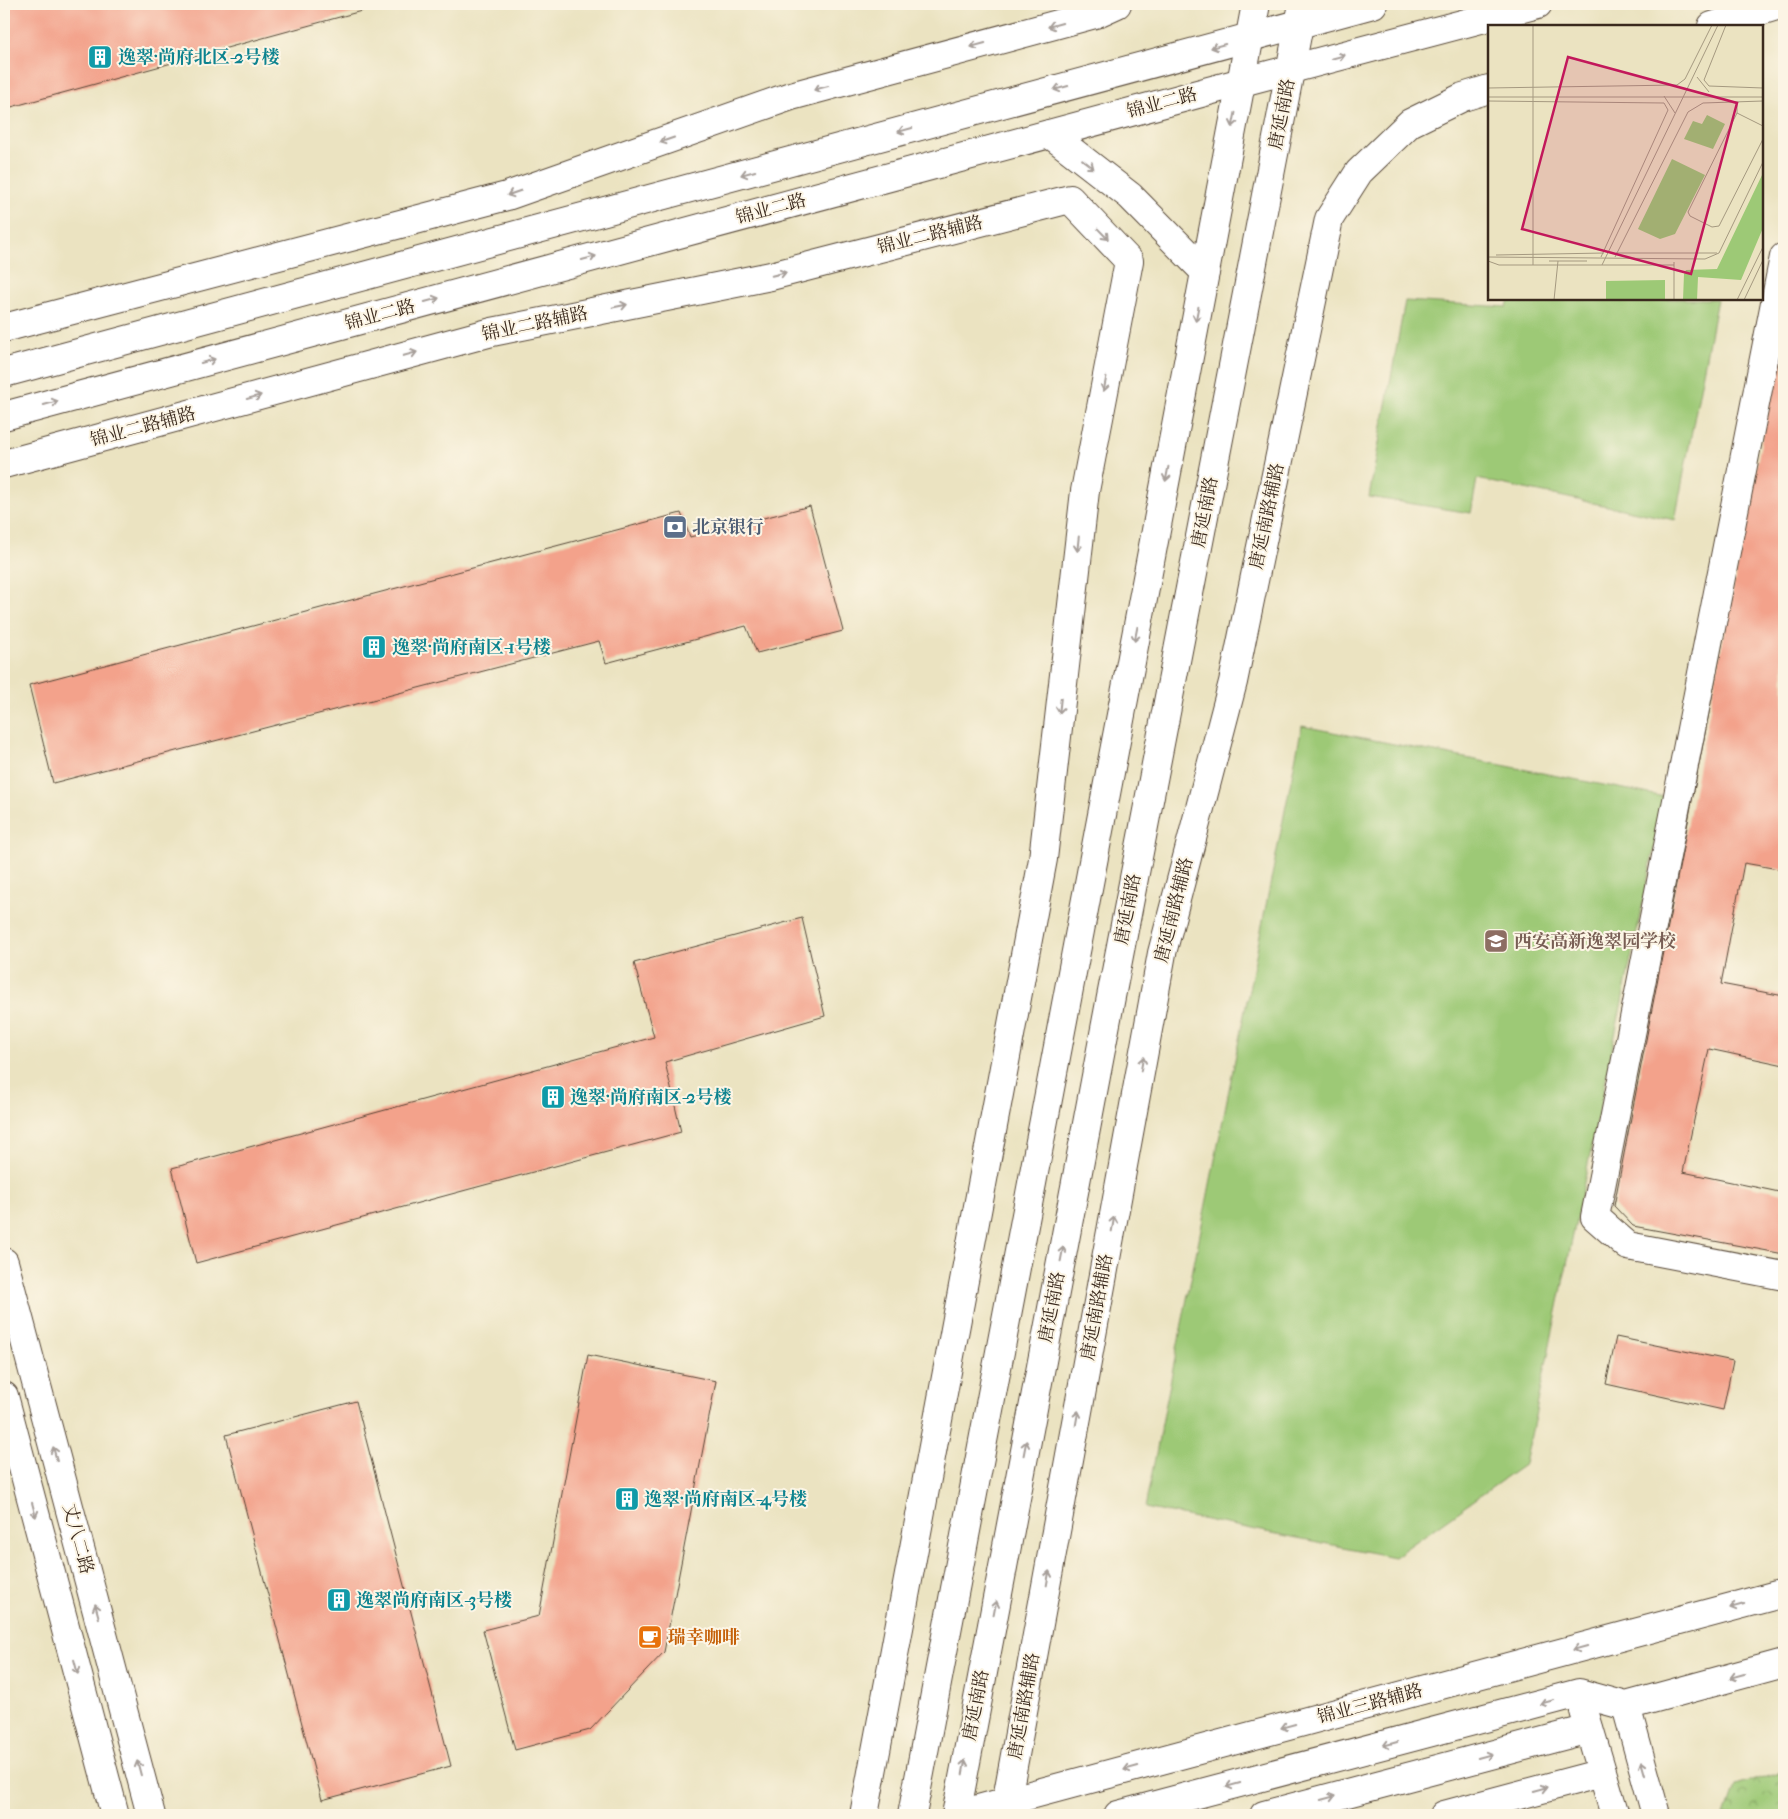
<svg xmlns="http://www.w3.org/2000/svg" width="1788" height="1819" viewBox="0 0 1788 1819" font-family="'IM FELL French Canon','Noto Serif SC',serif">
  <defs>
    <pattern id="park-crowns" width="20" height="18" patternUnits="userSpaceOnUse" patternTransform="scale(1.25)"><rect width="20" height="18" fill="#9dc976"/><path d="M2 6a3 3 0 1 1 6 0M12 15a3 3 0 1 1 6 0" fill="none" stroke="#81a360"/></pattern>
  </defs>
  <rect width="100%" height="100%" fill="#fcf5e5"/>
  <filter id="ink" filterUnits="userSpaceOnUse"><feTurbulence type="fractalNoise" baseFrequency=".02" numOctaves="2"/><feDisplacementMap in="SourceGraphic" scale="10" xChannelSelector="R" yChannelSelector="G"/><feConvolveMatrix kernelMatrix="1 2 1 2 8 2 1 2 1" color-interpolation-filters="sRGB"/></filter>
  <filter id="wash" filterUnits="userSpaceOnUse"><feTurbulence type="fractalNoise" baseFrequency=".0096" numOctaves="4" result="noise"/><feDisplacementMap in="SourceGraphic" scale="20" xChannelSelector="R" yChannelSelector="G"/><feGaussianBlur stdDeviation="1.12" result="paint"/><feColorMatrix in="noise" values="0 0 0 0 0 0 0 0 0 0 0 0 0 0 0 0 0 1.4 0 .05"/><feComposite in="paint" operator="in"/></filter>
  <g filter="url(#wash)">
    <rect width="100%" height="100%" fill="#ebe3c1"/>
    <path fill="url(#park-crowns)" stroke="#6c7a4a" d="M1784 1771V1815H1725L1735 1786Z"/>
    <g fill="#9dc976" stroke="#6c7a4a">
      <path d="M1509 299H1717L1675 520 1477 479 1471 513 1369 497 1405 301 1507 307Z"/>
      <path d="M1302 726 1665 797 1525 1464 1394 1557 1145 1508Z"/>
    </g>
    <g id="blocks">
      <g fill="#f3a28b">
        <path d="M4 4H387L4 109Z"/>
        <path d="M1783 329 1784 870 1744 863 1721 984 1784 996V1065L1709 1049 1683 1172 1784 1193V1254L1633 1226 1614 1206Z"/>
        <path d="M810 506 843 631 757 653 746 626 606 663 599 641 53 783 29 685 681 513 690 537Z"/>
        <path d="M802 918 825 1016 665 1062 681 1132 196 1263 172 1168 654 1037 634 963Z"/>
        <path d="M1616 1337 1733 1361 1723 1410 1606 1384Z"/>
        <path d="M588 1355 716 1381 664 1652 590 1730 515 1750 483 1630 539 1616Z"/>
        <path d="M356 1401 451 1766 322 1800 226 1435Z"/>
      </g>
    </g>
  </g>
  <g filter="url(#ink)">
    <use href="#blocks" fill-opacity="0" stroke="#554636" stroke-width="1"/>
    <g fill="none" stroke-linecap="round" stroke-linejoin="round">
      <defs>
        <g id="minor">
          <path d="M1712 26 1783 4"/>
          <path d="M1784 257 1595 1217 1628 1246 1784 1276"/>
          <path d="M4 328 507 196 791 96 1095 14 1117 4"/>
          <path d="M4 464 492 332 771 276 1070 199 1129 261 1085 491 1043 859 864 1815"/>
          <path d="M956 1815 1784 1593"/>
          <path d="M1004 1815 1162 953 1233 682 1329 219 1359 172 1410 123 1463 97 1489 89"/>
          <path d="M1444 1815 1602 1773"/>
        </g>
        <g id="tertiary">
          <path d="M4 1262 151 1815"/>
          <path d="M4 1396 115 1815"/>
          <path d="M1626 1706 1656 1815"/>
          <path d="M1584 1711 1615 1815"/>
          <path d="M1118 1815 1579 1693 1626 1706 1784 1663"/>
          <path d="M1264 1815 1589 1729"/>
        </g>
        <g id="secondary">
          <path d="M1050 134 1130 196 1205 272"/>
          <path d="M4 373 1373 4"/>
          <path d="M4 416 1242 82 1538 4"/>
          <path d="M912 1815 1256 4"/>
          <path d="M956 1815 1111 997 1303 4"/>
        </g>
      </defs>
      <use href="#minor" stroke="#554636" stroke-width="30"/>
      <use href="#tertiary" stroke="#554636" stroke-width="30"/>
      <use href="#secondary" stroke="#554636" stroke-width="30"/>
      <use href="#minor" stroke="#fff" stroke-width="28"/>
      <use href="#tertiary" stroke="#fff" stroke-width="28"/>
      <use href="#secondary" stroke="#fff" stroke-width="28"/>
    </g>
    <defs><path id="oneway-shaft" d="M-6 0H5M1.5-3L5.5 0L1.5 3" fill="none" stroke-width="1.6" stroke-linecap="round" stroke-linejoin="round" transform="scale(1.25)"/></defs>
    <g stroke="#a79f9a">
      <use href="#oneway-shaft" transform="translate(1055 25) rotate(165)"/>
      <use href="#oneway-shaft" transform="translate(978 45) rotate(165)"/>
      <use href="#oneway-shaft" transform="translate(1218 46) rotate(165)"/>
      <use href="#oneway-shaft" transform="translate(1338 57) rotate(-15)"/>
      <use href="#oneway-shaft" transform="translate(821 88) rotate(165)"/>
      <use href="#oneway-shaft" transform="translate(1061 88) rotate(165)"/>
      <use href="#oneway-shaft" transform="translate(1234 120) rotate(101)"/>
      <use href="#oneway-shaft" transform="translate(905 130) rotate(165)"/>
      <use href="#oneway-shaft" transform="translate(667 140) rotate(161)"/>
      <use href="#oneway-shaft" transform="translate(1088 164) rotate(38)"/>
      <use href="#oneway-shaft" transform="translate(748 173) rotate(165)"/>
      <use href="#oneway-shaft" transform="translate(514 193) rotate(161)"/>
      <use href="#oneway-shaft" transform="translate(1103 234) rotate(46)"/>
      <use href="#oneway-shaft" transform="translate(589 258) rotate(-15)"/>
      <use href="#oneway-shaft" transform="translate(779 274) rotate(-14)"/>
      <use href="#oneway-shaft" transform="translate(432 300) rotate(-15)"/>
      <use href="#oneway-shaft" transform="translate(620 306) rotate(-11)"/>
      <use href="#oneway-shaft" transform="translate(1197 314) rotate(101)"/>
      <use href="#oneway-shaft" transform="translate(410 354) rotate(-15)"/>
      <use href="#oneway-shaft" transform="translate(208 361) rotate(-15)"/>
      <use href="#oneway-shaft" transform="translate(1105 384) rotate(101)"/>
      <use href="#oneway-shaft" transform="translate(254 397) rotate(-15)"/>
      <use href="#oneway-shaft" transform="translate(51 403) rotate(-15)"/>
      <use href="#oneway-shaft" transform="translate(1167 474) rotate(101)"/>
      <use href="#oneway-shaft" transform="translate(1078 544) rotate(96)"/>
      <use href="#oneway-shaft" transform="translate(1136 634) rotate(101)"/>
      <use href="#oneway-shaft" transform="translate(1060 706) rotate(96)"/>
      <use href="#oneway-shaft" transform="translate(1142 1064) rotate(-80)"/>
      <use href="#oneway-shaft" transform="translate(1113 1224) rotate(-80)"/>
      <use href="#oneway-shaft" transform="translate(1062 1254) rotate(-79)"/>
      <use href="#oneway-shaft" transform="translate(1077 1418) rotate(-80)"/>
      <use href="#oneway-shaft" transform="translate(1025 1448) rotate(-79)"/>
      <use href="#oneway-shaft" transform="translate(55 1454) rotate(-105)"/>
      <use href="#oneway-shaft" transform="translate(34 1510) rotate(75)"/>
      <use href="#oneway-shaft" transform="translate(1048 1578) rotate(-80)"/>
      <use href="#oneway-shaft" transform="translate(1737 1606) rotate(165)"/>
      <use href="#oneway-shaft" transform="translate(995 1608) rotate(-79)"/>
      <use href="#oneway-shaft" transform="translate(97 1611) rotate(-105)"/>
      <use href="#oneway-shaft" transform="translate(1580 1648) rotate(165)"/>
      <use href="#oneway-shaft" transform="translate(76 1667) rotate(75)"/>
      <use href="#oneway-shaft" transform="translate(1737 1676) rotate(165)"/>
      <use href="#oneway-shaft" transform="translate(1547 1702) rotate(165)"/>
      <use href="#oneway-shaft" transform="translate(1288 1726) rotate(165)"/>
      <use href="#oneway-shaft" transform="translate(1390 1744) rotate(165)"/>
      <use href="#oneway-shaft" transform="translate(1485 1756) rotate(-15)"/>
      <use href="#oneway-shaft" transform="translate(964 1767) rotate(-80)"/>
      <use href="#oneway-shaft" transform="translate(139 1768) rotate(-105)"/>
      <use href="#oneway-shaft" transform="translate(1131 1768) rotate(165)"/>
      <use href="#oneway-shaft" transform="translate(1643 1768) rotate(-106)"/>
      <use href="#oneway-shaft" transform="translate(1233 1785) rotate(165)"/>
      <use href="#oneway-shaft" transform="translate(1541 1789) rotate(-15)"/>
      <use href="#oneway-shaft" transform="translate(1328 1798) rotate(-15)"/>
    </g>
  </g>
  <defs>
    <symbol id="building-square" viewBox="-11 -11 22 22"><rect x="-9" y="-9" width="18" height="18" rx="4" fill="#0f9aa8" stroke="#fcf5e5"/><path d="M-4-6H4V6H1V3H-1V6H-4ZM-2.5-4.3h1.7v1.8h-1.7ZM.8-4.3h1.7v1.8H.8ZM-2.5-1h1.7V.8h-1.7ZM.8-1h1.7V.8H.8Z" fill="#fff"/></symbol>
    <symbol id="bank-square" viewBox="-11 -11 22 22"><rect x="-9" y="-9" width="18" height="18" rx="4" fill="#5c6f8a" stroke="#fcf5e5"/><path d="M-6-4H6V4H-6ZM0-2.3a2.3 2.3 0 1 0 0 4.6a2.3 2.3 0 1 0 0-4.6Z" fill="#fff"/></symbol>
    <symbol id="school-square" viewBox="-11 -11 22 22"><rect x="-9" y="-9" width="18" height="18" rx="4" fill="#8d6e63" stroke="#fcf5e5"/><path d="M0-5L7-2L0 1L-7-2ZM-4 1L0 2.5L4 1V4Q0 6-4 4Z" fill="#fff"/></symbol>
    <symbol id="cafe-square" viewBox="-11 -11 22 22"><rect x="-9" y="-9" width="18" height="18" rx="4" fill="#e8710a" stroke="#fcf5e5"/><path d="M-5.5-4.5H6V0H3Q3 3.5 0 3.5H-2.5Q-5.5 3.5-5.5 0ZM3-3.2v2h1.7v-2ZM-6 4.5H4V6H-6Z" fill="#fff"/></symbol>
  </defs>
  <g fill-rule="evenodd">
    <use href="#building-square" x="86" y="43" width="28" height="28"/>
    <use href="#bank-square" x="661" y="513" width="28" height="28"/>
    <use href="#building-square" x="360" y="633" width="28" height="28"/>
    <use href="#school-square" x="1482" y="927" width="28" height="28"/>
    <use href="#building-square" x="539" y="1083" width="28" height="28"/>
    <use href="#building-square" x="613" y="1485" width="28" height="28"/>
    <use href="#building-square" x="325" y="1586" width="28" height="28"/>
    <use href="#cafe-square" x="636" y="1623" width="28" height="28"/>
  </g>
  <g text-anchor="middle" dominant-baseline="central" stroke-width="4" stroke-linejoin="round" paint-order="stroke">
    <g font-size="18" font-weight="bold" fill="#0d838f" stroke="#fcf5e5" text-anchor="start">
      <text x="118" y="57">逸翠·尚府北区-2号楼</text>
      <text x="392" y="647">逸翠·尚府南区-1号楼</text>
      <text x="570" y="1097">逸翠·尚府南区-2号楼</text>
      <text x="644" y="1499">逸翠·尚府南区-4号楼</text>
      <text x="356" y="1600">逸翠尚府南区-3号楼</text>
    </g>
    <g font-size="18" fill="#3b2a1e" stroke="#fcf5e5">
      <text transform="translate(1162 103) rotate(-15)">锦业二路</text>
      <text transform="translate(1282 114) rotate(-79)">唐延南路</text>
      <text transform="translate(771 209) rotate(-15)">锦业二路</text>
      <text transform="translate(930 235) rotate(-14)">锦业二路辅路</text>
      <text transform="translate(380 315) rotate(-15)">锦业二路</text>
      <text transform="translate(535 324) rotate(-12)">锦业二路辅路</text>
      <text transform="translate(143 427) rotate(-15)">锦业二路辅路</text>
      <text transform="translate(1205 512) rotate(-79)">唐延南路</text>
      <text transform="translate(1267 516) rotate(-78)">唐延南路辅路</text>
      <text transform="translate(1128 909) rotate(-79)">唐延南路</text>
      <text transform="translate(1174 910) rotate(-76)">唐延南路辅路</text>
      <text transform="translate(1052 1307) rotate(-79)">唐延南路</text>
      <text transform="translate(1097 1307) rotate(-80)">唐延南路辅路</text>
      <text transform="translate(78 1539) rotate(75)">丈八二路</text>
      <text transform="translate(1370 1704) rotate(-15)">锦业三路辅路</text>
      <text transform="translate(976 1705) rotate(-79)">唐延南路</text>
      <text transform="translate(1024 1706) rotate(-80)">唐延南路辅路</text>
    </g>
    <g font-size="18" font-weight="bold" fill="#4e5e75" stroke="#fcf5e5" text-anchor="start">
      <text x="692" y="527">北京银行</text>
    </g>
    <g font-size="18" font-weight="bold" fill="#785e54" stroke="#fcf5e5" text-anchor="start">
      <text x="1514" y="941">西安高新逸翠园学校</text>
    </g>
    <g font-size="18" font-weight="bold" fill="#c56008" stroke="#fcf5e5" text-anchor="start">
      <text x="668" y="1637">瑞幸咖啡</text>
    </g>
  </g>
  <g transform="translate(1488 25)">
    <rect width="275" height="275" fill="#ebe3c1"/>
    <path d="M275 148V203L253 255 210 252 209 275H195L196 249 198 245 229 244Z" fill="#9dc976"/>
    <path d="M219 90 237 99 225 124 196 114 205 96 214 99ZM184 134 217 150 187 209 172 214 150 204ZM177 255V275H118V256Z" fill="#9dc976"/>
    <path fill="none" stroke="#a59980" stroke-width="1" d="M238 0 216 55 221 61 275 63M209 52 221 67M0 63 189 60 197 54 224 0M176 71 187 88M0 72H275M0 76 176 78 180 85 113 232M249 78V88L200 187 202 191 224 202 231 201 275 114M249 88 275 101M128 228H229M8 230 116 228M0 232 217 234 231 228 275 137M127 232 200 87 215 78 275 76M0 236 11 240H186M61 236H99M186 237V275M45 240V0M114 240 230 0M66 275 70 236M249 275 275 222M256 275 275 235"/>
    <path fill="#c2185b" fill-opacity="0.15" stroke="#c2185b" stroke-width="2.5" d="M80 32 249 78 203 249 34 204Z"/>
    <rect width="275" height="275" fill="none" stroke="#3b2a1e" stroke-width="2.5"/>
  </g>
  <rect width="1788" height="1819" fill="none" stroke="#fcf5e5" stroke-width="20"/>
</svg>
